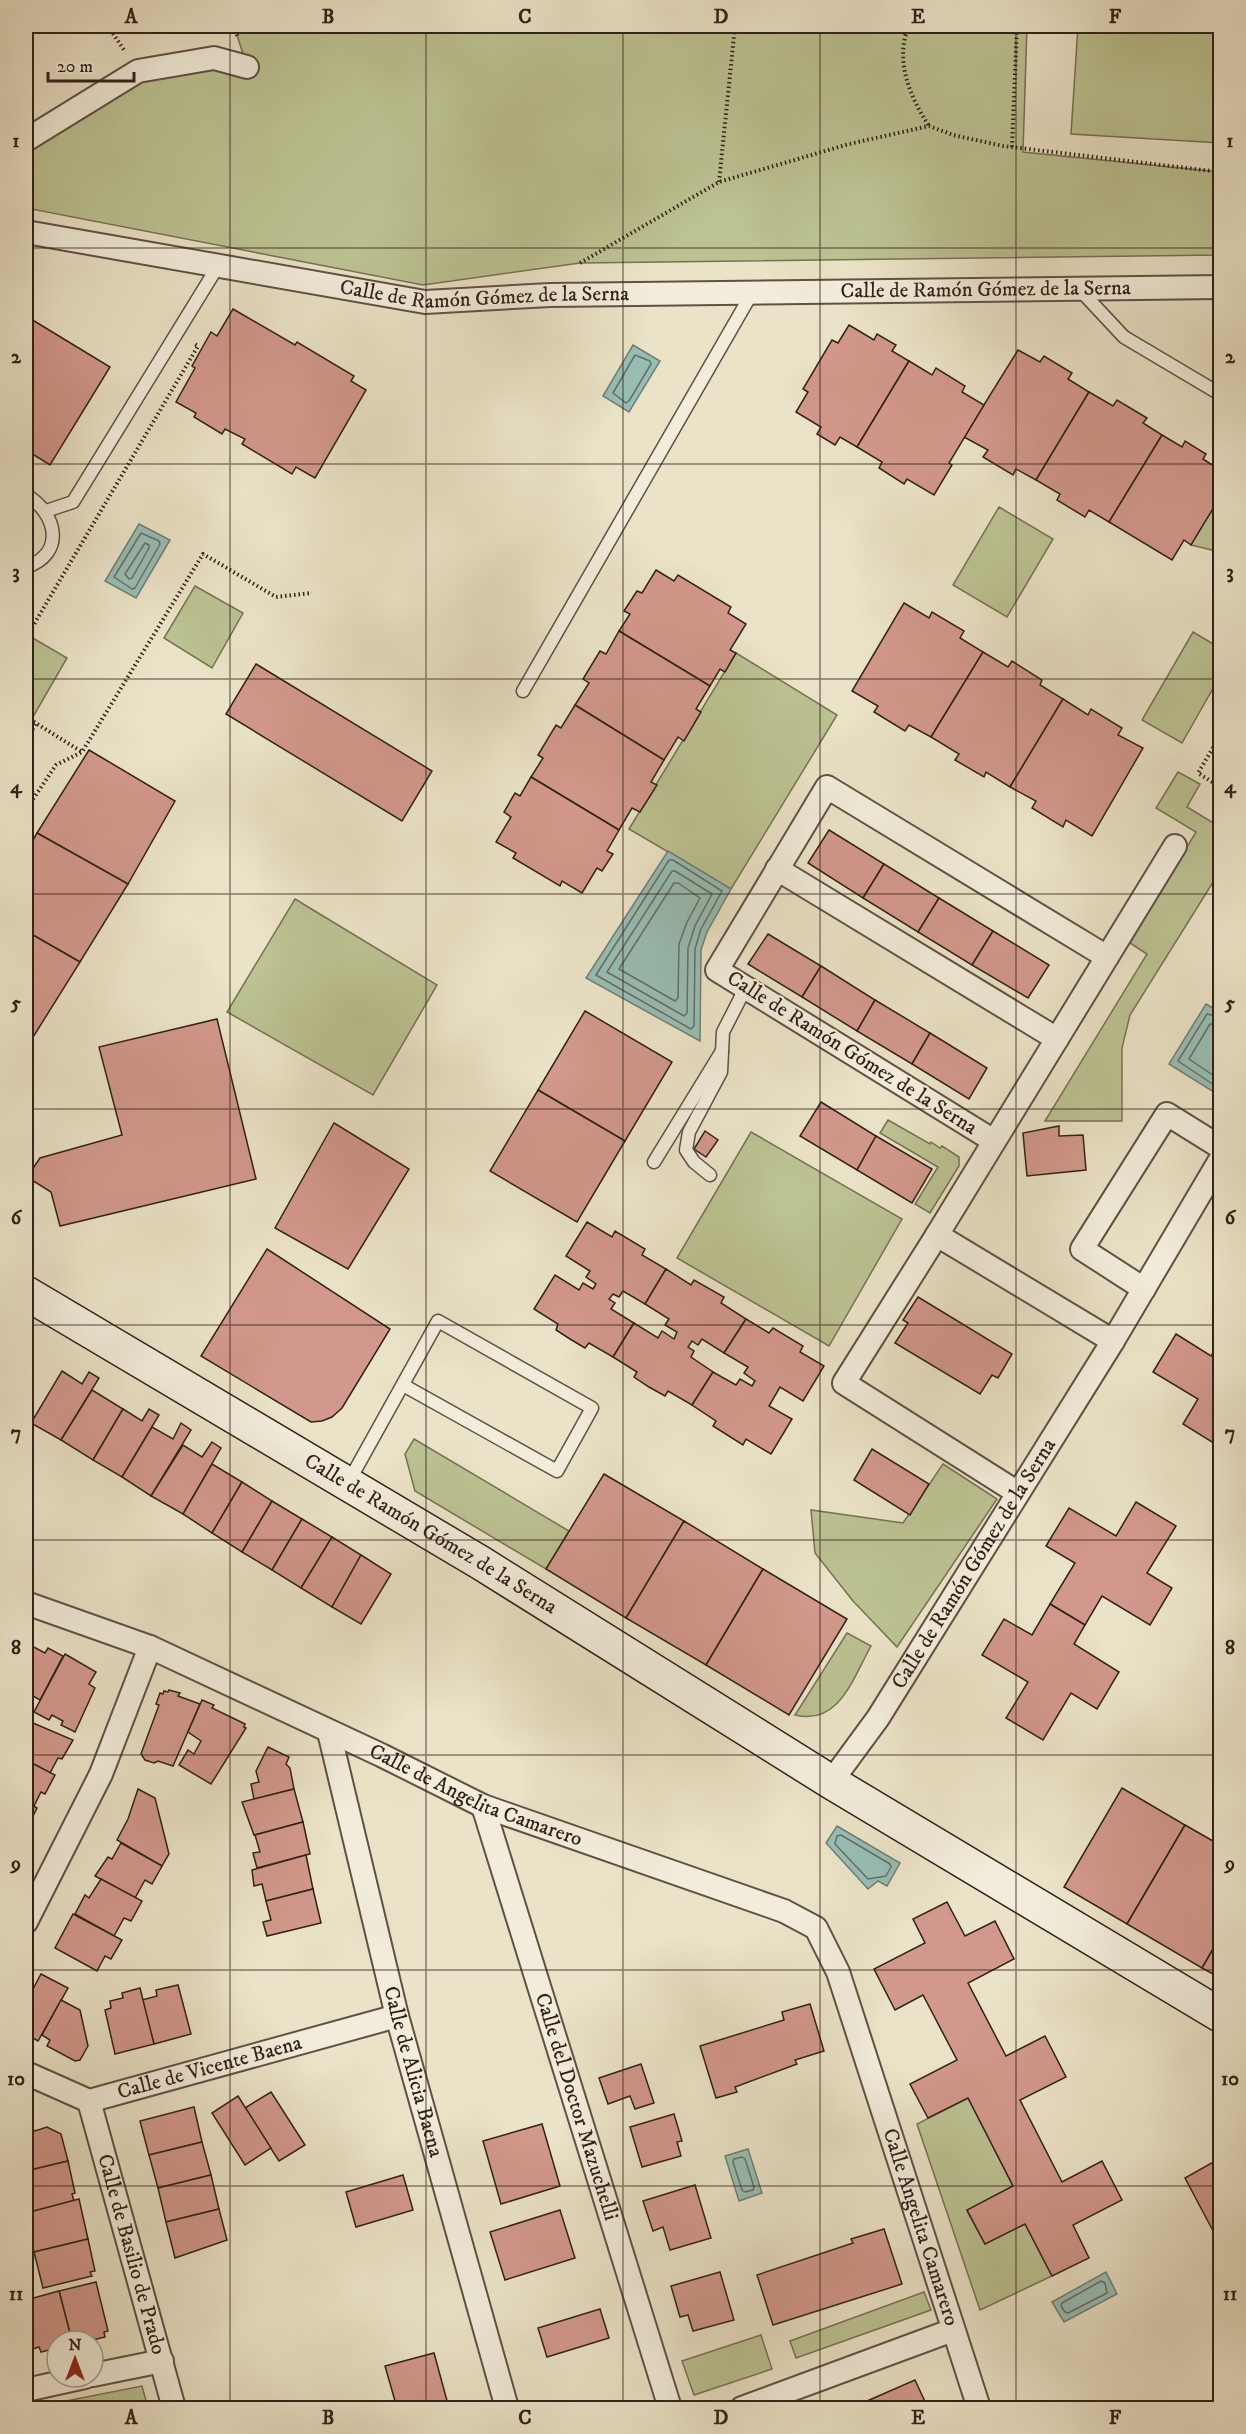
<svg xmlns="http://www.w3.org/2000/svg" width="1246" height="2434" viewBox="0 0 1246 2434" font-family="'IM FELL DW Pica',serif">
  <rect width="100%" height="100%" fill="#ebe3c7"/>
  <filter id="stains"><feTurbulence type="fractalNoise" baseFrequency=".00333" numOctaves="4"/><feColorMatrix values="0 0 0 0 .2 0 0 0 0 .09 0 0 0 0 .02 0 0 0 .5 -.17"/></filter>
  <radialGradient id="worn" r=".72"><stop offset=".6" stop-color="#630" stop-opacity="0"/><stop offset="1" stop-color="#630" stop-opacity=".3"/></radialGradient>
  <g fill="#bcc292" stroke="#767156" stroke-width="1.5">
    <path d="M234 26H1027L1023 152 1220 172V255L580 263 423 285 26 208V140L138 71 247 66Z"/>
    <path d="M1078 26H1220V143L1071 134Z"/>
    <path d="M1220 484V552L1191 545Z"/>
    <path d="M999 507 1053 539 1007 617 953 585Z"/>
    <path d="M195 586 243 613 212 668 164 638Z"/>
    <path d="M1193 632 1220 648V676L1182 743 1142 720Z"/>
    <path d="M26 634 67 658 26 729Z"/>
    <path d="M736 653 837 715 731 889 629 829Z"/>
    <path d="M1178 772 1200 784 1187 807 1220 827V871L1130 1015 1122 1048V1121H1045L1147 954 1130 943 1196 832 1156 808Z"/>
    <path d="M295 899 437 985 373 1095 227 1012Z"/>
    <path d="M888 1120 930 1144 931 1142 940 1148 942 1146 959 1157V1166L930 1213 915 1204 938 1167 880 1133Z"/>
    <path d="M751 1132 902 1219 829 1346 677 1258Z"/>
    <path d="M414 1439 569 1531 546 1569 415 1491 405 1454Z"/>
    <path d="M943 1464 997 1499 897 1647 853 1601 815 1553 811 1510 903 1523Z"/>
    <path d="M847 1633 871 1646C853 1678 839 1726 795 1715Z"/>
    <path d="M968 2098 1013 2186 967 2211 985 2244 1025 2224 1052 2276 980 2310 917 2124Z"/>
    <path d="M924 2292 931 2310 796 2358 790 2341Z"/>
    <path d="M761 2335 772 2369 694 2395 682 2361Z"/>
    <path d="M142 2386 148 2408H30Z"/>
  </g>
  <g fill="#98beb4" stroke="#6f7f76" stroke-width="1.5">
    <path d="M633 345 660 361 629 412 603 396Z"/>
    <path d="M139 524 170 540 136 598 105 581Z"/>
    <path d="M668 851 731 889 707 932 701 950 700 1041 586 978Z"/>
    <path d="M1206 1004 1220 1012V1096L1169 1064Z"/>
    <path d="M837 1826 900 1863 887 1886 878 1881 868 1889 826 1843Z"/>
    <path d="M748 2149 762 2193 739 2201 725 2156Z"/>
    <path d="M1106 2272 1117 2294 1064 2322 1052 2302Z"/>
  </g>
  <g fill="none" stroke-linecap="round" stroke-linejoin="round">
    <g stroke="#646f66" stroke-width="1.5">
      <path d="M635 355 650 361 651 364 629 401 626 403 613 393Z"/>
      <path d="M141 533 159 541 160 544 135 588 132 589 114 577Z"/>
      <path d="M145 543 149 545V548L132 578 129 579 125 574Z"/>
      <path d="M669 860H673L722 891 701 929 695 949 694 1026 691 1029 596 975Z"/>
      <path d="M672 871H675L712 894 695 926 688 948 687 1013 684 1016 607 972Z"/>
      <path d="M674 883H678L700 898 687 922 679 944 678 998 675 1001 619 969Z"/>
      <path d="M1220 1017 1207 1014 1178 1061 1220 1089"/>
      <path d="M1220 1025 1210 1024 1189 1059 1220 1080"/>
      <path d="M841 1835 890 1864 891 1867 886 1876 868 1879 835 1844 837 1836Z"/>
      <path d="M742 2157 745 2159 754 2187 753 2190 745 2192 742 2190 733 2162 734 2159Z"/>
      <path d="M1101 2281 1105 2283 1107 2293 1068 2313 1065 2312 1061 2306 1062 2303Z"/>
    </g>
  </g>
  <g fill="#d2988b" stroke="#312019" stroke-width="1.5">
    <path d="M233 309 295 345 297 342 354 376 351 381 366 390 315 478 296 467 292 474 242 444 245 439 225 429 222 434 194 417 196 413 176 402 195 368 192 366 211 332 217 336Z"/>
    <path d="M26 316 110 367 50 465 26 450Z"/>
    <path d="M849 325 874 340 877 334 896 345 892 351 909 361 857 447 840 437 835 445 817 434 821 427 796 412 808 392 803 389 832 340 838 343Z"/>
    <path d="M1018 350 1040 362 1044 356 1072 373 1068 379 1089 392 1036 480 1016 469 1013 475 983 457 988 450 964 437Z"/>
    <path d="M909 361 932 375 936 368 965 386 962 392 984 405 949 463 952 465 934 495 907 479 904 484 879 468 882 462 857 447Z"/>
    <path d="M1089 392 1113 406 1117 400 1147 418 1143 423 1162 435 1109 522 1089 510 1085 517 1057 500 1060 494 1036 480Z"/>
    <path d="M1162 435 1182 447 1185 441 1206 454 1203 459 1220 470V484L1215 493 1220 497 1191 545 1184 540 1172 560 1109 522Z"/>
    <path d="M656 570 674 581 678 575 731 607 728 613 746 624 730 650 736 653 725 672 720 669 710 686 619 631 630 614 624 611 637 591 642 593Z"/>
    <path d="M904 603 929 618 932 612 964 631 960 638 983 652 931 737 909 725 905 731 874 712 878 706 852 691Z"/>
    <path d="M619 631 710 686 696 709 701 712 684 741 678 737 664 760 575 705 589 683 583 679 600 651 606 654Z"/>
    <path d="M983 652 1008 667 1012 661 1042 680 1040 685 1063 699 1010 787 986 772 984 777 955 760 959 754 931 737Z"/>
    <path d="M256 664 432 771 402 821 226 714Z"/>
    <path d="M1063 699 1088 715 1091 709 1122 728 1118 735 1143 748 1092 836 1066 820 1063 827 1032 808 1036 801 1010 787Z"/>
    <path d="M575 705 664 760 651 782 657 785 640 812 632 808 619 830 531 777 543 758 538 755 556 725 561 728Z"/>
    <path d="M89 750 175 801 128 884 37 833Z"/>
    <path d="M531 777 619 830 607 851 613 854 602 871 597 868 582 893 562 881 560 886 513 858 516 853 496 842 511 817 504 812 515 793 520 796Z"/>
    <path d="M829 830 884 864 863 898 808 863Z"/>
    <path d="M37 833 128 884 80 962 26 931V852Z"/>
    <path d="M884 864 939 898 918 932 863 898Z"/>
    <path d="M939 898 993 931 972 965 918 932Z"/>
    <path d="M26 931 80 962 30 1042 26 1040Z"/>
    <path d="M993 931 1049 965 1028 998 972 965Z"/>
    <path d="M768 934 821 966 802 997 748 964Z"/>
    <path d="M821 966 875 1000 857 1031 802 997Z"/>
    <path d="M875 1000 930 1033 912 1064 857 1031Z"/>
    <path d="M585 1011 672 1062 625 1141 538 1090Z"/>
    <path d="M217 1019 256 1179 60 1226 51 1192 27 1177 40 1158 122 1135 99 1047Z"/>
    <path d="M930 1033 987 1068 969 1099 912 1064Z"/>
    <path d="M538 1090 625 1141 577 1222 490 1171Z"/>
    <path d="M821 1102 876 1136 857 1170 800 1136Z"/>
    <path d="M334 1123 409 1169 348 1269 275 1228Z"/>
    <path d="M1059 1126V1136L1083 1135 1086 1170 1027 1176 1023 1133Z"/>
    <path d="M705 1131 718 1140 706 1157 694 1149Z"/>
    <path d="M876 1136 932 1169 912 1203 857 1170Z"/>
    <path d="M587 1222 612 1237 615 1231 645 1249 642 1255 666 1269 645 1304 623 1291 619 1297 613 1294 609 1299 615 1303 611 1309 634 1323 613 1357 589 1343 585 1348 570 1339 556 1330 558 1324 534 1309 555 1275 579 1290 583 1283 593 1289 596 1284 586 1277 590 1271 566 1256Z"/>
    <path d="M267 1249 390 1329 342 1408 332 1417 322 1421 311 1422 201 1356Z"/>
    <path d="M666 1269 691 1285 694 1280 724 1297 721 1303 746 1319 724 1353 702 1339 698 1345 692 1341 688 1347 694 1351 691 1357 713 1372 692 1405 668 1391 665 1396 649 1387 634 1377 637 1372 613 1357 634 1323 658 1338 662 1331 674 1339 677 1332 665 1325 669 1319 645 1304Z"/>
    <path d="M918 1297 1012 1354 998 1378 992 1375 980 1394 895 1343 908 1323 903 1320Z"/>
    <path d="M746 1319 769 1333 773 1328 803 1346 800 1352 824 1366 803 1401 780 1387 769 1406 792 1419 771 1454 746 1439 743 1445 713 1426 716 1421 692 1405 713 1372 736 1385 740 1379 752 1386 755 1381 744 1373 748 1367 724 1353Z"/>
    <path d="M1176 1334 1211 1356 1220 1340V1447L1183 1424 1198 1399 1153 1372Z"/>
    <path d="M62 1371 82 1384 89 1372 99 1378 61 1440 31 1423Z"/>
    <path d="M92 1390 123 1409 93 1460 61 1440Z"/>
    <path d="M123 1409 142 1421 149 1409 159 1415 122 1477 93 1460Z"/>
    <path d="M181 1423 191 1430 151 1496 122 1477 152 1427 173 1439Z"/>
    <path d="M212 1442 221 1448 183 1514 151 1496 183 1445 202 1457Z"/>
    <path d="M872 1449 929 1484 910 1515 854 1480Z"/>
    <path d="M212 1464 242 1482 212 1533 183 1514Z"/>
    <path d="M604 1474 684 1521 626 1618 546 1569Z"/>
    <path d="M242 1482 272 1501 242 1552 212 1533Z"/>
    <path d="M26 1498 30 1500 28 1558H26Z"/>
    <path d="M272 1501 302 1519 272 1570 242 1552Z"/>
    <path d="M1136 1502 1176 1526 1147 1573 1172 1588 1150 1625 1102 1596 1085 1625 1050 1604 1075 1563 1046 1546 1069 1508 1116 1536Z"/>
    <path d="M302 1519 332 1537 301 1588 272 1570Z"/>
    <path d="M684 1521 763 1569 706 1665 626 1618Z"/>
    <path d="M332 1537 361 1555 332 1607 301 1588Z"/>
    <path d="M361 1555 391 1574 361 1624 332 1607Z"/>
    <path d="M763 1569 847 1619 789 1715 706 1665Z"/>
    <path d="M1050 1604 1085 1625 1074 1644 1119 1672 1097 1709 1071 1693 1043 1740 1006 1718 1028 1682 982 1655 1004 1619 1032 1635Z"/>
    <path d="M26 1646 31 1649 32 1646 45 1653 48 1648 63 1656 40 1700 26 1692Z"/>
    <path d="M65 1654 96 1672 89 1684 95 1688 75 1732 61 1725 63 1721 52 1715 49 1720 34 1712Z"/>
    <path d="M169 1690 180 1693 178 1696 200 1704 173 1766 158 1761 154 1763 145 1760 141 1754 159 1705 156 1704 160 1693 163 1694 164 1691 168 1692Z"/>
    <path d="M202 1700 214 1705 212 1708 245 1724 244 1727 246 1728 211 1784 179 1765 188 1750 194 1754 201 1741 188 1732Z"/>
    <path d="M26 1720 73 1740 62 1759 58 1758 50 1773 26 1760Z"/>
    <path d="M268 1747 289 1757 286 1764 290 1768 294 1789 254 1799 251 1784 259 1782 256 1771Z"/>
    <path d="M26 1760 55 1775 45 1794 41 1792 34 1806 26 1801Z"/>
    <path d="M1122 1788 1185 1825 1127 1924 1064 1887Z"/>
    <path d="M138 1789 155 1798 169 1854 162 1866 117 1840 128 1819Z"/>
    <path d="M294 1789 303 1822 254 1835 242 1802Z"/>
    <path d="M26 1801 37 1808 28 1826 26 1825Z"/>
    <path d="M303 1822 310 1854 257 1868 253 1853 260 1852 255 1835Z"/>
    <path d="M1185 1825 1220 1845V1937L1202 1968 1127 1924Z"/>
    <path d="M121 1843 162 1866 152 1884 145 1880 135 1898 95 1876 108 1857 112 1859Z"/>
    <path d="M306 1855 313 1889 266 1901 262 1884 254 1886 252 1870Z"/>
    <path d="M101 1879 142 1901 131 1921 124 1918 114 1936 75 1914 85 1895 89 1898Z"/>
    <path d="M313 1889 321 1923 267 1936 263 1922 271 1920 266 1901Z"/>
    <path d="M947 1902 965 1936 995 1921 1014 1959 968 1983 1006 2056 1045 2036 1066 2077 1020 2100 1062 2182 1102 2161 1122 2200 1073 2225 1089 2258 1052 2276 1025 2224 985 2244 967 2210 1013 2186 968 2098 928 2118 910 2084 957 2060 923 1995 895 2010 874 1969 925 1943 913 1919Z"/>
    <path d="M73 1914 122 1940 111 1959 105 1956 97 1971 55 1948Z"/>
    <path d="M1220 1937V1978L1202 1968Z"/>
    <path d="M41 1974 68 1988 38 2041 26 2034V2002Z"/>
    <path d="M178 1985 191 2034 154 2044 142 2000 157 1996 156 1990Z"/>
    <path d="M140 1988 154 2044 115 2054 105 2010 111 2008 110 2001 123 1998 122 1993Z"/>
    <path d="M61 2000 80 2010 88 2046 80 2060 75 2061 47 2046 50 2040 42 2035Z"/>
    <path d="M810 2004 824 2051 795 2060 797 2064 735 2087 737 2092 716 2098 700 2046 784 2020 782 2012Z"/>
    <path d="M641 2064 654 2103 635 2109 630 2096 608 2104 599 2078Z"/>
    <path d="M271 2092 305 2145 279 2161 245 2108Z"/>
    <path d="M238 2096 271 2148 245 2165 212 2113Z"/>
    <path d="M194 2107 202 2142 149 2155 140 2121Z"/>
    <path d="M674 2114 682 2141 677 2142 681 2156 642 2167 630 2127Z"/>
    <path d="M26 2124 35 2131 47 2127 61 2134 68 2161 26 2171Z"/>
    <path d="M542 2124 560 2186 501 2204 483 2141Z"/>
    <path d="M202 2142 211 2175 158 2188 149 2155Z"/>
    <path d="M68 2161 75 2193 72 2194 74 2201 26 2213V2171Z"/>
    <path d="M1215 2161 1220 2171V2244L1185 2178Z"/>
    <path d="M211 2175 219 2209 166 2222 158 2188Z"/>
    <path d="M403 2175 413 2210 356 2227 346 2192Z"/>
    <path d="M695 2185 711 2238 670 2250 663 2227 653 2231 643 2201Z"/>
    <path d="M79 2199 88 2239 34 2252 26 2213Z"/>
    <path d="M219 2209 227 2240 175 2258 166 2222Z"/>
    <path d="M560 2210 575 2258 505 2280 490 2232Z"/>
    <path d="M884 2229 902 2284 773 2325 757 2275 853 2243 851 2239Z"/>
    <path d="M88 2239 95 2271 90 2272 92 2276 43 2288 34 2252Z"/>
    <path d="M720 2272 734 2320 693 2331 688 2315 680 2317 671 2286Z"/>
    <path d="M96 2282 108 2331 104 2332 105 2337 89 2341H72L59 2291Z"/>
    <path d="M59 2291 72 2341H57V2348L41 2352 39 2347 33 2349 26 2317V2300Z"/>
    <path d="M600 2309 609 2338 547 2357 538 2328Z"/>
    <path d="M434 2353 449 2408H397L385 2366Z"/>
    <path d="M915 2380 928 2408H851Z"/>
  </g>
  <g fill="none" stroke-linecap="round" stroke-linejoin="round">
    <defs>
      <g id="lane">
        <path d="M1080 290 1124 337 1220 394"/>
        <path d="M26 495C57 513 66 554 26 567"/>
        <path d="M46 511 73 502 218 266"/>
        <path d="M523 691 752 293"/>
        <path d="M654 1162 722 1051"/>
        <path d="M710 1175 694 1162 686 1150 689 1132 721 1072 723 1032 745 989"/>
        <path d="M348 1483 438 1321 592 1408 557 1471 403 1385"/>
      </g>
      <g id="street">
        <path d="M26 140 138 71 214 58 247 67"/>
        <path id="s1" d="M26 232 425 302 550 295 1220 287"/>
        <path d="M777 869 1057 1039"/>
        <path d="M994 1141 717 970 827 787 1107 957"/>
        <path d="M937 1235 844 1383 1018 1493"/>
        <path d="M1144 1289 1082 1249 1167 1114 1220 1147"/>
        <path d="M1113 1341 937 1235 1175 846"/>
        <path id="s2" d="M26 1603 150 1647 381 1755 483 1806 784 1911 816 1928 838 1972 979 2408"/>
        <path id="s3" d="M329 1732 397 2016 507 2408"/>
        <path id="s4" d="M831 1782 878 1718 1113 1341 1220 1160"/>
        <path id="s5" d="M483 1806 670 2408"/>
        <path d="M26 1922 101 1774 150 1647"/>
        <path id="s6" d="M26 2073 89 2101 397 2016"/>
        <path id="s7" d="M89 2101 174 2408"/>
        <path d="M93 2375 162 2361"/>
        <path d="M26 2390 85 2377"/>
        <path d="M742 2408 953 2330"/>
      </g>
      <g id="secondary">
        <path id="s8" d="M26 1293 481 1563 831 1782 1220 2015"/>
      </g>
    </defs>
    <use href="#lane" stroke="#605144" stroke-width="15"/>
    <use href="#street" stroke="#605144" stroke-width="26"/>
    <use href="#secondary" stroke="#312019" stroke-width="36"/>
    <g stroke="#312019" stroke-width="4" stroke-dasharray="1.5 3" stroke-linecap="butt">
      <path d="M108 26 124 50"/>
      <path d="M234 26 238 38"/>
      <path d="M873 26 905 33"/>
      <path d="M909 26C894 60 910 97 929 126"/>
      <path d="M1012 147 1017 26"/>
      <path d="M719 182 735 26"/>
      <path d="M580 263 719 182 849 144 929 126 953 135 1003 146 1220 172"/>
      <path d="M26 628 30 631 198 346 193 343"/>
      <path d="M26 717 82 752"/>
      <path d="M1220 736 1198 773 1220 787"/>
      <path d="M26 741 36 723"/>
      <path d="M33 799 56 765 82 752 203 554 276 597 312 593"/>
    </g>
    <use href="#lane" stroke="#f2eddb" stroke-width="12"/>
    <use href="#street" stroke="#f2eddb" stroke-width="22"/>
    <use href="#secondary" stroke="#f2eddb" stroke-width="33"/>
  </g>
  <path fill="none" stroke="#312019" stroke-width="1.5" stroke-opacity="0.55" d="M230 26V2408M426 26V2408M623 26V2408M820 26V2408M1016 26V2408M26 248H1220M26 464H1220M26 679H1220M26 894H1220M26 1109H1220M26 1325H1220M26 1540H1220M26 1755H1220M26 1970H1220M26 2186H1220"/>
  <g text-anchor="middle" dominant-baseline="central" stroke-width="4.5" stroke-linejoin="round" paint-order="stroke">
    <g font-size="21" fill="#312019" stroke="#f2eddb">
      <text stroke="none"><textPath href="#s1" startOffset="464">Calle de Ramón Gómez de la Serna</textPath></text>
      <text stroke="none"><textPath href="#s1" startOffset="966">Calle de Ramón Gómez de la Serna</textPath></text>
      <text transform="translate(852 1053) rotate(32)">Calle de Ramón Gómez de la Serna</text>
      <text stroke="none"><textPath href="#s8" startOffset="471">Calle de Ramón Gómez de la Serna</textPath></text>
      <text stroke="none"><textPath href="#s4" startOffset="261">Calle de Ramón Gómez de la Serna</textPath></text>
      <text stroke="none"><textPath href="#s2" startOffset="490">Calle de Angelita Camarero</textPath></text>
      <text stroke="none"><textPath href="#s6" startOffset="194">Calle de Vicente Baena</textPath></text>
      <text stroke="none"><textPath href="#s3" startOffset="350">Calle de Alicia Baena</textPath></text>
      <text stroke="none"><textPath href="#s5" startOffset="315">Calle del Doctor Mazuchelli</textPath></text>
      <text stroke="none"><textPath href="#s2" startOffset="1173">Calle Angelita Camarero</textPath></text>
      <text stroke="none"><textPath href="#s7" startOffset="159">Calle de Basilio de Prado</textPath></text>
    </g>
  </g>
  <rect width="1246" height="2434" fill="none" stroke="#ebe3c7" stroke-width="66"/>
  <g transform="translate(75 2359)"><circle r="28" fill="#f2eddb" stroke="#a59b8d" stroke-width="1.5"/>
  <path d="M0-4.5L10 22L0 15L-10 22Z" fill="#8f2418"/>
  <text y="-9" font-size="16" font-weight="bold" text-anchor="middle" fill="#312019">N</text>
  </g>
  <path d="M48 72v9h86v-9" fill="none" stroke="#312019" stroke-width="3"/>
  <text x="57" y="72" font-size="18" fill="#312019" stroke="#f2eddb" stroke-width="4.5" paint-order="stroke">20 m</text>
  <rect x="33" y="33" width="1180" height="2368" fill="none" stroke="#312019" stroke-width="2"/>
  <g font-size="20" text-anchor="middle" font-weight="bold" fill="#312019">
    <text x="131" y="23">A</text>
    <text x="328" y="23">B</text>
    <text x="525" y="23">C</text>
    <text x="721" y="23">D</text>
    <text x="918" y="23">E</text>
    <text x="1115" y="23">F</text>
    <text x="16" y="147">1</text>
    <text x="1230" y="147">1</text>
    <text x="16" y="363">2</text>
    <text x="1230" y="363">2</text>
    <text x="16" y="578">3</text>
    <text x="1230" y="578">3</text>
    <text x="16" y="793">4</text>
    <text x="1230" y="793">4</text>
    <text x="16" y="1009">5</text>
    <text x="1230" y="1009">5</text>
    <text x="16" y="1224">6</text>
    <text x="1230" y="1224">6</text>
    <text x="16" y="1439">7</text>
    <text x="1230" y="1439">7</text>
    <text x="16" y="1654">8</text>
    <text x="1230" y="1654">8</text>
    <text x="16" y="1870">9</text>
    <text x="1230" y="1870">9</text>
    <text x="16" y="2085">10</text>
    <text x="1230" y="2085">10</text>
    <text x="16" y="2300">11</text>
    <text x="1230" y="2300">11</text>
    <text x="131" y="2424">A</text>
    <text x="328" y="2424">B</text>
    <text x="525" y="2424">C</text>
    <text x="721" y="2424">D</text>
    <text x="918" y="2424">E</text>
    <text x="1115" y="2424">F</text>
  </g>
  <rect width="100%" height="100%" filter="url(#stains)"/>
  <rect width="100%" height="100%" fill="url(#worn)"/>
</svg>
